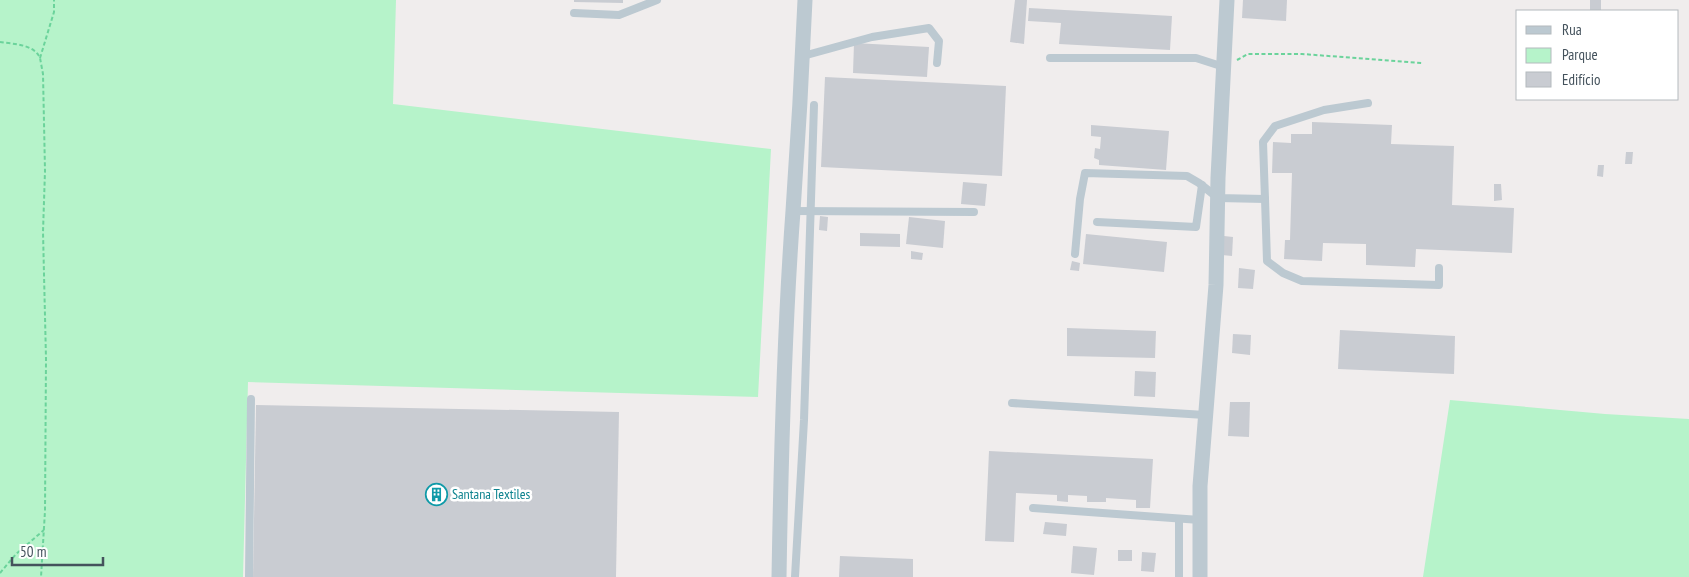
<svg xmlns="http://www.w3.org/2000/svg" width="1689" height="577" viewBox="0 0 1689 577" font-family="'PT Sans Narrow',sans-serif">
  <rect width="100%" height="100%" fill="#f0eded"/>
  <g fill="#b6f3ca">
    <path d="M0 0H396L393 104 771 149 758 397 248 382 243 577H0Z"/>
    <path d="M1450 400 1605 414 1689 419V577H1423Z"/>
  </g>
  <g fill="#c9ccd2">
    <path d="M574 0H623V3L574 2Z"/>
    <path d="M1015 0H1027L1024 44 1010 42Z"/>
    <path d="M1243 0H1287L1286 21 1242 18Z"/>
    <rect x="1590" y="0" width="11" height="11"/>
    <path d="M1029 8 1172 16 1170 50 1059 44 1061 23 1028 21Z"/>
    <path d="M854 43 929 47 927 77 853 73Z"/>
    <path d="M825 77 1006 86 1002 176 821 167Z"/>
    <path d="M1312 122 1392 125 1391 144 1454 146 1452 205 1514 208 1512 253 1416 249 1415 267 1366 265V244L1323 243 1322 261 1284 259 1285 240H1290L1292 173H1272L1273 142 1291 143V134H1312Z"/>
    <path d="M1091 125 1169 131 1166 170 1099 165V160L1094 158 1095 148 1100 149 1101 137 1091 136Z"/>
    <path d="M1626 152H1633L1632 164H1625Z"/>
    <path d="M1598 165H1604L1603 177 1597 176Z"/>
    <path d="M963 182 987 184 985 206 961 204Z"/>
    <path d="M1494 184H1501L1502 200 1494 201Z"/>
    <path d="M820 216 828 217 827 231 819 230Z"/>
    <path d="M909 217 945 221 943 248 906 244Z"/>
    <path d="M860 233 900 234V247L860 246Z"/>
    <path d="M1086 234 1167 242 1164 272 1083 264Z"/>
    <path d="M1224 236 1233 237 1232 256 1222 255Z"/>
    <path d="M911 251 923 253 922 260 911 259Z"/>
    <path d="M1072 261 1080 263 1079 271 1070 270Z"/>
    <path d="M1239 268 1255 270 1253 289 1238 288Z"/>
    <path d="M1067 328 1156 331 1155 358 1067 356Z"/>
    <path d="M1340 330 1455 336 1454 374 1338 369Z"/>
    <path d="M1233 334 1251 335 1250 355 1232 353Z"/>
    <path d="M1135 371 1156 372 1155 397 1134 396Z"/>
    <path d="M1230 402H1250L1249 437 1228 436Z"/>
    <path d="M256 405 619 412 616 577H253Z"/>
    <path d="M989 451 1153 459 1150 508H1136V500L1106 498V502H1087V496L1068 495V502L1057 501V495L1016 493 1014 542 985 541Z"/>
    <path d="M1045 522 1067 524 1066 536 1043 534Z"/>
    <path d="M1073 546 1097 548 1094 575 1071 573Z"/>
    <rect x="1118" y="550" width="14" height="11"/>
    <path d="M1142 552 1156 553 1154 572 1141 571Z"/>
    <path d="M840 556 913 559V577H839Z"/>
  </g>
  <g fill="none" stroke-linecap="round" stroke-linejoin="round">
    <g stroke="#6bd39b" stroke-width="2" stroke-dasharray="4 2.5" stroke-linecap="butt">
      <path d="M0 42C13 44 34 44 40 58 41 63 42 69 43 74L45 171 43 232 46 359 45 511 41 577"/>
      <path d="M40 58 54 12V0"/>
      <path d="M1237 60 1248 54H1302L1422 63"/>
      <path d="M0 573 16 554 44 530"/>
    </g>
    <g stroke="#bcc9d1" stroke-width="8">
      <path d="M574 13 619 15 657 0"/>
      <path d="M803 56 872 37 929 28 939 41 937 63"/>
      <path d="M1050 58H1196L1224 67"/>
      <path d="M1265 199 1267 261 1283 273 1302 281 1439 285V268"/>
      <path d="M793 211 974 212"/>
      <path d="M1097 222 1196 227 1202 185"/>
      <path d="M1075 254 1080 199 1085 173 1187 176 1199 183 1218 198 1265 199 1263 142 1275 126 1324 110 1368 103"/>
      <path d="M1012 403 1205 415"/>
      <path d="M1033 508 1200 520"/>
      <path d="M1179 519V577"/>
      <path d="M249 577 251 399"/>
      <path d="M795 577 804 420 814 105"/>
    </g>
    <g stroke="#bcc9d1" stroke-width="15">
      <path d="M779 577C781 455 784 333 793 211 798 141 802 71 805 0"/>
      <path d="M1200 577V486L1216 285 1218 178 1227 0"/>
    </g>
  </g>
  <defs>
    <symbol id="building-ring" viewBox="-11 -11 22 22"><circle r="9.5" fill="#fff" stroke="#0f9aa8" stroke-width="1.5"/><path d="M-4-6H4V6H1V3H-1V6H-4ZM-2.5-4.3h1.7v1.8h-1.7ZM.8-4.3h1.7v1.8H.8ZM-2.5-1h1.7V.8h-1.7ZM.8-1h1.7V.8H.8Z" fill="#0f9aa8"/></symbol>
  </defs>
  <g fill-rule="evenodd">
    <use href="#building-ring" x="424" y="482" width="25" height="25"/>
  </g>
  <g text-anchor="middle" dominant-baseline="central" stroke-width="5" stroke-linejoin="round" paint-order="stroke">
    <g font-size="14" fill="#0d838f" stroke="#fff" text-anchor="start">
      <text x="452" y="494">Santana Textiles</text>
    </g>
  </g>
  <rect x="1516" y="10" width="162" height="90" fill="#ffffff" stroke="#b4babe"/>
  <rect x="1526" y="26" width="25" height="8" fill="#bcc9d1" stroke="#b4babe"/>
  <text x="1562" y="35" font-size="15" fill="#44525c">Rua</text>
  <rect x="1526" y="48" width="25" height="15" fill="#b6f3ca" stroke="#b4babe"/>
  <text x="1562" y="60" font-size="15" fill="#44525c">Parque</text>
  <rect x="1526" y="72" width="25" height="15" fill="#c9ccd2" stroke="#b4babe"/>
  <text x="1562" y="85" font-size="15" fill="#44525c">Edifício</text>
  <path d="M12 557v8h91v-8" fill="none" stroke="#44525c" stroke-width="2.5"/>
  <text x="20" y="557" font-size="15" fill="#44525c" stroke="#ffffff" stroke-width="4" paint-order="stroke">50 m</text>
</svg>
